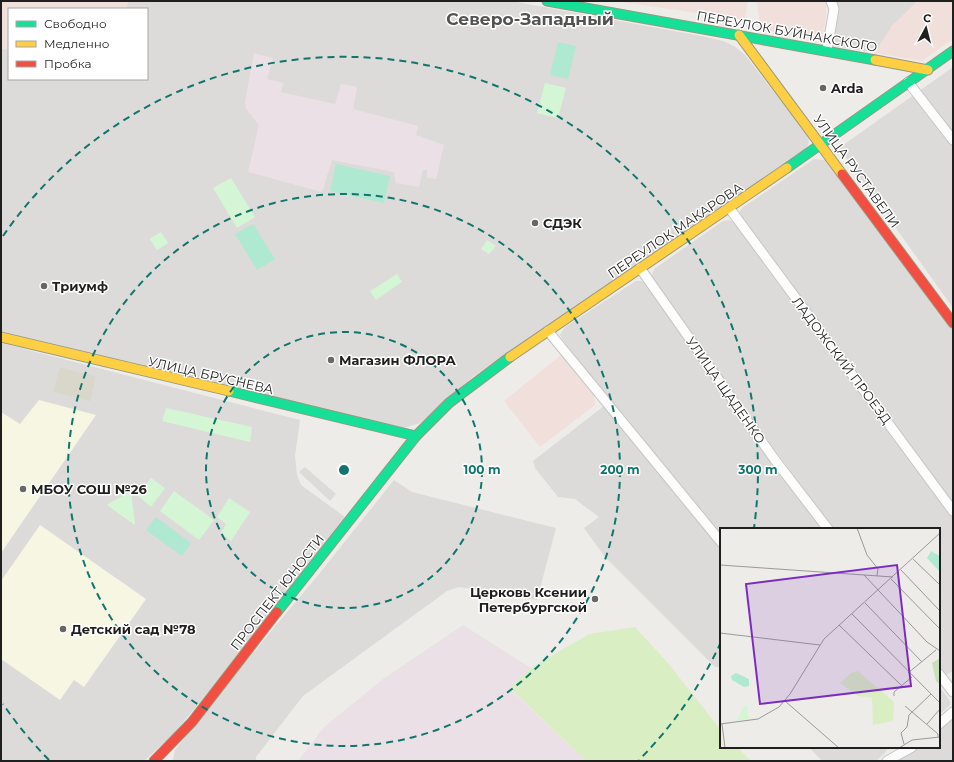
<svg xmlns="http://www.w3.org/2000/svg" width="954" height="762" viewBox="0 0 954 762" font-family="Montserrat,sans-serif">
  <rect width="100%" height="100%" fill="#eeece8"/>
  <g fill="#dddbd9">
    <path d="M128 1H511L701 36 723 41 734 46 745 55 806 133 809 140 808 146 803 151 474 376 420 423 407 427H395L1 333V48L9 50V79H147V9H126Z"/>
    <path d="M836 1H918L892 26 875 53 833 46 837 7Z"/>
    <path d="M953 67V308L839 148Z"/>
    <path d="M814 159 825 160 953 328V503L741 218 739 213 742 208Z"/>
    <path d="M729 220 734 222 953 517V671L946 675 939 671V529H832L651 278 654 269 723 221Z"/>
    <path d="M636 281H642L647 286 823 529H721V536L606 396 563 340 560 335 565 327Z"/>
    <path d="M1 343 300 420 295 456 297 475 301 485 345 517 206 695 174 733 144 761H1Z"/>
    <path d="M604 406 721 546V667H715L605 557 584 528 599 517 575 499 558 497 535 468 533 461Z"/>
    <path d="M394 480 412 492 556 528 537 600 459 587 447 591 303 696 256 757V761H173L175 750 211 703 319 574Z"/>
    <path d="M939 686 950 701V705L939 715Z"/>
    <path d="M953 714V761H890L915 747H939V726Z"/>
    <path d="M809 747H886L887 749 885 753 876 761H822Z"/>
  </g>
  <g fill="#f1dfdc">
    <path d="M1 1H128L126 9H9V50L1 48Z"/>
    <path d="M614 1H748L745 20Z"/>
    <path d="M757 1H826V19L822 40 760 29Z"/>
    <path d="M918 1H953V39L922 61 875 53 892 26Z"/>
    <path d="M561 355 594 396 595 405 540 447 504 401Z"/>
  </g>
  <g fill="#ece0e7">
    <path d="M254 53 273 58 267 79 283 83 281 92 335 104 341 84 357 87 353 109 418 126 416 135 444 145 436 179 427 178V170H423L419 187 396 183 394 172 332 160 322 192 248 172 259 125 246 109 245 102Z"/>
    <path d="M463 625 531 668 510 689 586 761H298L324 727 383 679Z"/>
  </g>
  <g fill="#f7f6e3">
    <path d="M39 400 96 415 1 553V412L20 424Z"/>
    <path d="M40 525 146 599 84 687 74 680 60 700 1 659V581Z"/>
  </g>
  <g fill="#dcdbd9">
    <path d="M847 11 881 16 878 35 845 31Z"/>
    <path d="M92 295 112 313 102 357 1 332V306L85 326Z"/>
    <path d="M305 467 336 494 330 501 299 472Z"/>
  </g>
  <path fill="#d8d7c9" d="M60 367 96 377 90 401 53 392Z"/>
  <path fill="#daeec4" d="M635 627 667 662 721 730V747H737L751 761H586L510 688 531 668 589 634Z"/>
  <g fill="#d4f6d4">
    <path d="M545 83 566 88 558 118 537 113Z"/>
    <path d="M231 178 255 217 237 228 213 188Z"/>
    <path d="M161 232 168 243 157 250 150 239Z"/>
    <path d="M487 240 496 246 489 254 481 249Z"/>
    <path d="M397 274 402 282 376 300 370 291Z"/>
    <path d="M166 408 252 427 250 442 162 421Z"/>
    <path d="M151 478 165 488 151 507 137 495Z"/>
    <path d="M131 491 135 525 107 505Z"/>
    <path d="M174 491 214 520 199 540 160 511Z"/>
    <path d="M229 498 250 512 231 541 221 533 226 524 217 517Z"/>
  </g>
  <g fill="#afe9d1">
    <path d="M558 42 576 46 568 79 550 75Z"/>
    <path d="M336 164 390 176 384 203 330 191Z"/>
    <path d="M253 224 275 259 257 270 235 234Z"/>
    <path d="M156 517 191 543 182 556 146 530Z"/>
  </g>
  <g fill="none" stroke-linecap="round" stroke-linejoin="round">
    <defs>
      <g id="street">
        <path d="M827 50 834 9 831 1"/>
        <path d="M908 82 953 140"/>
        <path d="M730 209 953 511"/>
        <path d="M640 268 775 460 828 529"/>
        <path d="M548 331 721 542"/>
        <path d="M939 674 953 692"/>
        <path d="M939 724 953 712"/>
        <path d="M887 761 912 747"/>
      </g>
      <g id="fast">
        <path d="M547 1 875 60"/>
        <path d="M787 168 953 51"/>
        <path d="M229 391 416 436"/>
        <path d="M277 612 416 436 449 403 510 357"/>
      </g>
      <g id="slow">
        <path d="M739 35 842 174"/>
        <path d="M875 60 928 70"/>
        <path d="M1 337 229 391"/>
        <path d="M510 357 787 168"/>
      </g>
      <g id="jam">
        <path d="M842 174 953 323"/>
        <path d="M154 761 192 722 277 612"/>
      </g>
    </defs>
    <use href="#street" stroke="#c6c6c4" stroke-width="11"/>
    <use href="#fast" stroke="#97987e" stroke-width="11"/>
    <use href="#slow" stroke="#97987e" stroke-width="11"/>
    <use href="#jam" stroke="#97987e" stroke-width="11"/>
    <use href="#street" stroke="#fcfcfc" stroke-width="9"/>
    <use href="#fast" stroke="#16e098" stroke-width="9"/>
    <use href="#slow" stroke="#ffcf43" stroke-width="9"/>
    <use href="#jam" stroke="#f24e42" stroke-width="9"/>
  </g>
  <g fill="none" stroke="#0f766e" stroke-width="2" stroke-dasharray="7 5">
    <circle cx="344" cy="470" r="138"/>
    <circle cx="344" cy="470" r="276"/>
    <path d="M721 642A414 414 0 0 1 639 760M49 760A414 414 0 0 1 3 704M3 236A414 414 0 0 1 754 528"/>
  </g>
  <g fill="#676765" stroke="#fff" stroke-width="1.5">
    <circle cx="823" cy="88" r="4"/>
    <circle cx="535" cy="223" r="4"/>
    <circle cx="44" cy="286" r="4"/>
    <circle cx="331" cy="360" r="4"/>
    <circle cx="23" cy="489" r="4"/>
    <circle cx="595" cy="599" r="4"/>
    <circle cx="63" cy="629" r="4"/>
  </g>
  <g text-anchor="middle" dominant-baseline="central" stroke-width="3" stroke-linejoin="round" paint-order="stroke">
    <g font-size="13" fill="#1f1f1f" stroke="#fff">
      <text transform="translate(787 31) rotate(10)">ПЕРЕУЛОК БУЙНАКСКОГО</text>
      <text transform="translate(857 171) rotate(54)">УЛИЦА РУСТАВЕЛИ</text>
      <text transform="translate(675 230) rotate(-34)">ПЕРЕУЛОК МАКАРОВА</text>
      <text transform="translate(842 360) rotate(53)">ЛАДОЖСКИЙ ПРОЕЗД</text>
      <text transform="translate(211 375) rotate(13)">УЛИЦА БРУСНЕВА</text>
      <text transform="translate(726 390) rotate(55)">УЛИЦА ЩАДЕНКО</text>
      <text transform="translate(277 592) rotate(-52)">ПРОСПЕКТ ЮНОСТИ</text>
    </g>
    <g font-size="13" font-weight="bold" fill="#1f1f1f" stroke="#fff" text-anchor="start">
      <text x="831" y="88">Arda</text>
      <text x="543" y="223">СДЭК</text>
      <text x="52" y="286">Триумф</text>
      <text x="339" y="360">Магазин ФЛОРА</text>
      <text x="31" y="489">МБОУ СОШ №26</text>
      <text x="587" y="592" text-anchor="end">Церковь Ксении<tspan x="587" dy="15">Петербургской</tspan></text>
      <text x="71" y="629">Детский сад №78</text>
    </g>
    <g font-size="17" font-weight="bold" fill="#525252" stroke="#fff">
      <text x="530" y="19">Северо-Западный</text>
    </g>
  </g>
  <g transform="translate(720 528)">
    <rect width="220" height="220" fill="#eeece8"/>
    <path d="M138 143 174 174 173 193 153 197 152 170 138 168 120 155 131 145Z" fill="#daeec4"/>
    <path d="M220 130V157L216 153 212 135Z" fill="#c8dfbb"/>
    <path d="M27 177 29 191 16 193 24 178Z" fill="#d4f6d4"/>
    <path d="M211 23 220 28V44L207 30ZM16 145 29 151V158L24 159 12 152 11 148Z" fill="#afe9d1"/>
    <path fill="none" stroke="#9b9a98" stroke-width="1" d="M137 0 147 27 158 41 157 48M193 31 220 57M0 37 173 49M181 42 220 83M144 47 207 114 220 123M171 51 220 101M145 75 202 134M132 86 220 175M119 97 182 158M0 105 100 117M188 145 216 122M174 168V164L192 149M65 173 119 220M185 178 218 206V209M0 196 38 191 59 179 70 166 104 111 220 5M2 196 5 220M207 196 220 181M184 216 181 205 187 199 189 187 211 166M179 220 192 212 220 209"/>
    <path fill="#7b2cbf" fill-opacity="0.15" stroke="#7b2cbf" stroke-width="2" d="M177 37 191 158 40 176 26 56Z"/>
    <rect width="220" height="220" fill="none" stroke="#1f1f1f" stroke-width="2"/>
  </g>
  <circle cx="344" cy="470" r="6" fill="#0f766e" stroke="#fff" stroke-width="2"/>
  <g font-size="12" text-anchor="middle" font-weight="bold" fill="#0f766e" stroke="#fff" stroke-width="3" stroke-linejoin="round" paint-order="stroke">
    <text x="482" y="474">100 m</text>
    <text x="620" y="474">200 m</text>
    <text x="758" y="474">300 m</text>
  </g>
  <rect width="954" height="762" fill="none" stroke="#1f1f1f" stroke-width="4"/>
  <rect x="8" y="8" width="140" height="72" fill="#ffffff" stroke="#a5a5a5"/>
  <rect x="16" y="21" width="20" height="6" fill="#16e098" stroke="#a5a5a5"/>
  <text x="44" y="28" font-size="12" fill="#1f1f1f">Свободно</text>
  <rect x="16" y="41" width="20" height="6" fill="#ffcf43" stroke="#a5a5a5"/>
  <text x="44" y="48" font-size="12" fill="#1f1f1f">Медленно</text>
  <rect x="16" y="61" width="20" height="6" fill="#f24e42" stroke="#a5a5a5"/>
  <text x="44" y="68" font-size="12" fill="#1f1f1f">Пробка</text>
  <g transform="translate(926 28) rotate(7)" stroke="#ffffff" stroke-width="3" paint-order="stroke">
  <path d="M0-3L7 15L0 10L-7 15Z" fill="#1f1f1f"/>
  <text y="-6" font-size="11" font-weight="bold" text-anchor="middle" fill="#1f1f1f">С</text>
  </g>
</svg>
